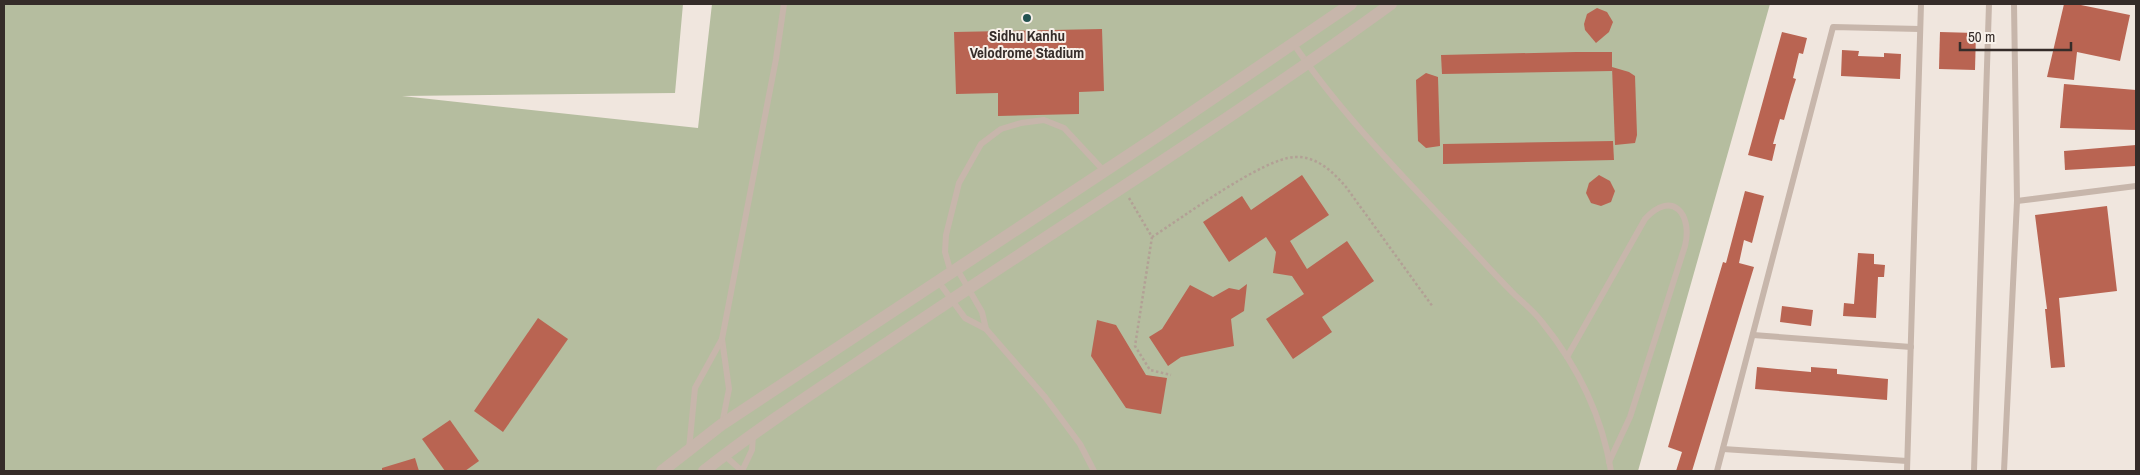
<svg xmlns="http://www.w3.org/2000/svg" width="2140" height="475" viewBox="0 0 2140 475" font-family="'Archivo Narrow',sans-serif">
  <rect width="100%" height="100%" fill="#f0e6de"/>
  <path fill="#b5bd9f" d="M4 4H683L675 93 402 96 698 128 712 4H1770L1638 471H4Z"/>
  <g fill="#b96452">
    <path d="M2064 4H2076L2130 15 2120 61 2077 52 2074 80 2047 77Z"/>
    <path d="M1597 8 1607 12 1613 22 1609 32 1596 43 1585 30 1584 24 1587 14Z"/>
    <path d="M1102 29 1104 91 1079 92V114L998 116V93L956 94 954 32Z"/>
    <path d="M1782 32 1807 38 1803 54 1799 53 1793 78 1796 79 1791 95 1784 120 1780 119 1773 144H1776L1772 161 1748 155Z"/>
    <path d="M1940 32 1976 33 1975 70 1939 69Z"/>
    <path d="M1842 50 1859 51 1858 56 1884 57V53L1901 54 1900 79 1841 76Z"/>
    <path d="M1576 52H1612V71L1442 74 1441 55Z"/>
    <path d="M1612 67 1629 72 1635 76 1637 135 1635 143 1615 145Z"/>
    <path d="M1426 73 1438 77 1440 146 1426 148 1418 141 1416 80Z"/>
    <path d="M2064 84 2136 90V130L2060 128Z"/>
    <path d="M1613 141 1614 160 1443 164V144Z"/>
    <path d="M2136 145V166L2065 170 2064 151Z"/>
    <path d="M1302 175 1329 215 1290 241 1307 269 1347 241 1374 281 1322 317 1332 332 1293 359 1266 319 1304 294 1292 276 1273 273 1276 252 1266 237 1229 262 1203 222 1242 196 1251 210Z"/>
    <path d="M1599 175 1610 181 1615 191 1611 202 1601 206 1591 203 1586 193 1589 183Z"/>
    <path d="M1745 191 1764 196 1752 243 1744 240 1739 263 1754 267 1692 471H1676L1682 452 1668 447 1723 262 1726 263Z"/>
    <path d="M2107 206 2117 291 2059 298 2065 367 2051 368 2045 309H2047L2035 215Z"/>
    <path d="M1858 253 1874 254V264L1885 265 1884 277H1878L1876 318 1843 316 1844 303 1854 304Z"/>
    <path d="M1247 284 1244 311 1231 319 1234 346 1181 357 1168 366 1149 337 1162 329 1190 285 1213 297 1229 288 1239 290Z"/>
    <path d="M1782 306 1813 310 1811 326 1780 322Z"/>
    <path d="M538 318 568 339 503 432 474 411Z"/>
    <path d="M1097 320 1116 325 1146 375 1167 378 1161 414 1126 408 1091 356Z"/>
    <path d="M1757 367 1811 372V367L1837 369V374L1888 379 1887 400 1755 389Z"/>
    <path d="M450 420 479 461 465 471H445L422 439Z"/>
    <path d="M415 458 419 471H382V468Z"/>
  </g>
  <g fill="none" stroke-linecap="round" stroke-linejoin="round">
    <g stroke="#b2a095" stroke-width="2.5" stroke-dasharray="2.5 2.5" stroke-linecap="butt">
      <path d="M1129 198 1152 237 1135 346 1150 370 1171 375"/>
      <path d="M1152 237C1182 218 1263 158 1295 157 1317 156 1333 172 1346 187L1433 307"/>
    </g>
    <g stroke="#c7b6ab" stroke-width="6">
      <path d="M1293 43C1345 120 1413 186 1476 254 1488 267 1500 280 1513 293 1522 302 1534 311 1542 322 1577 365 1602 416 1611 471"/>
      <path d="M2017 201 2136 186"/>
      <path d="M957 269 982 312 986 329"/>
      <path d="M951 273 945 252 946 235 959 183 981 144 1001 129 1021 123 1044 120 1064 128 1104 171"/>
      <path d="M938 281 965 318 986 329 1045 397 1080 444 1094 471"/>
      <path d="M1753 335 1911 347"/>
      <path d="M1567 357 1645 219C1672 189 1693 214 1685 246L1630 417 1609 462"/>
      <path d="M722 424 729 389 722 339"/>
      <path d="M689 449 695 388 722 339 776 59 784 4"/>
      <path d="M1723 449 1907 461"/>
      <path d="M724 455 742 471"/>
      <path d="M742 471 752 450 753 436"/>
      <path d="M1717 471 1833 27 1920 29"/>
      <path d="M1907 471 1921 4"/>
      <path d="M1974 471 1989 4"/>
      <path d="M2004 471 2017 201 2014 4"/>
    </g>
    <g stroke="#c7b6ab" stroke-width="12">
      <path d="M662 471 721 425 1156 137 1351 4"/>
      <path d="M704 471C765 423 831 381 896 337 1060 226 1230 121 1391 4"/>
    </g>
  </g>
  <circle fill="#235352" stroke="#f8f1ea" stroke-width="2" cx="1027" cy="18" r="5"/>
  <g text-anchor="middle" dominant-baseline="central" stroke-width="4" stroke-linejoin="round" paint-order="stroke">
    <g font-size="15" font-weight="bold" fill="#352c29" stroke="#f8f1ea">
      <text x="1027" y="35">Sidhu Kanhu<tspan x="1027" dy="17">Velodrome Stadium</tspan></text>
    </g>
  </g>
  <rect width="2140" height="475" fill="none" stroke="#352c29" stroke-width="10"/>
  <path d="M1960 42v8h111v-8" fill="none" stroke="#352c29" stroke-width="2.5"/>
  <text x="1968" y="42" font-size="15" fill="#352c29" stroke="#f8f1ea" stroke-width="4" paint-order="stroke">50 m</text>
</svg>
